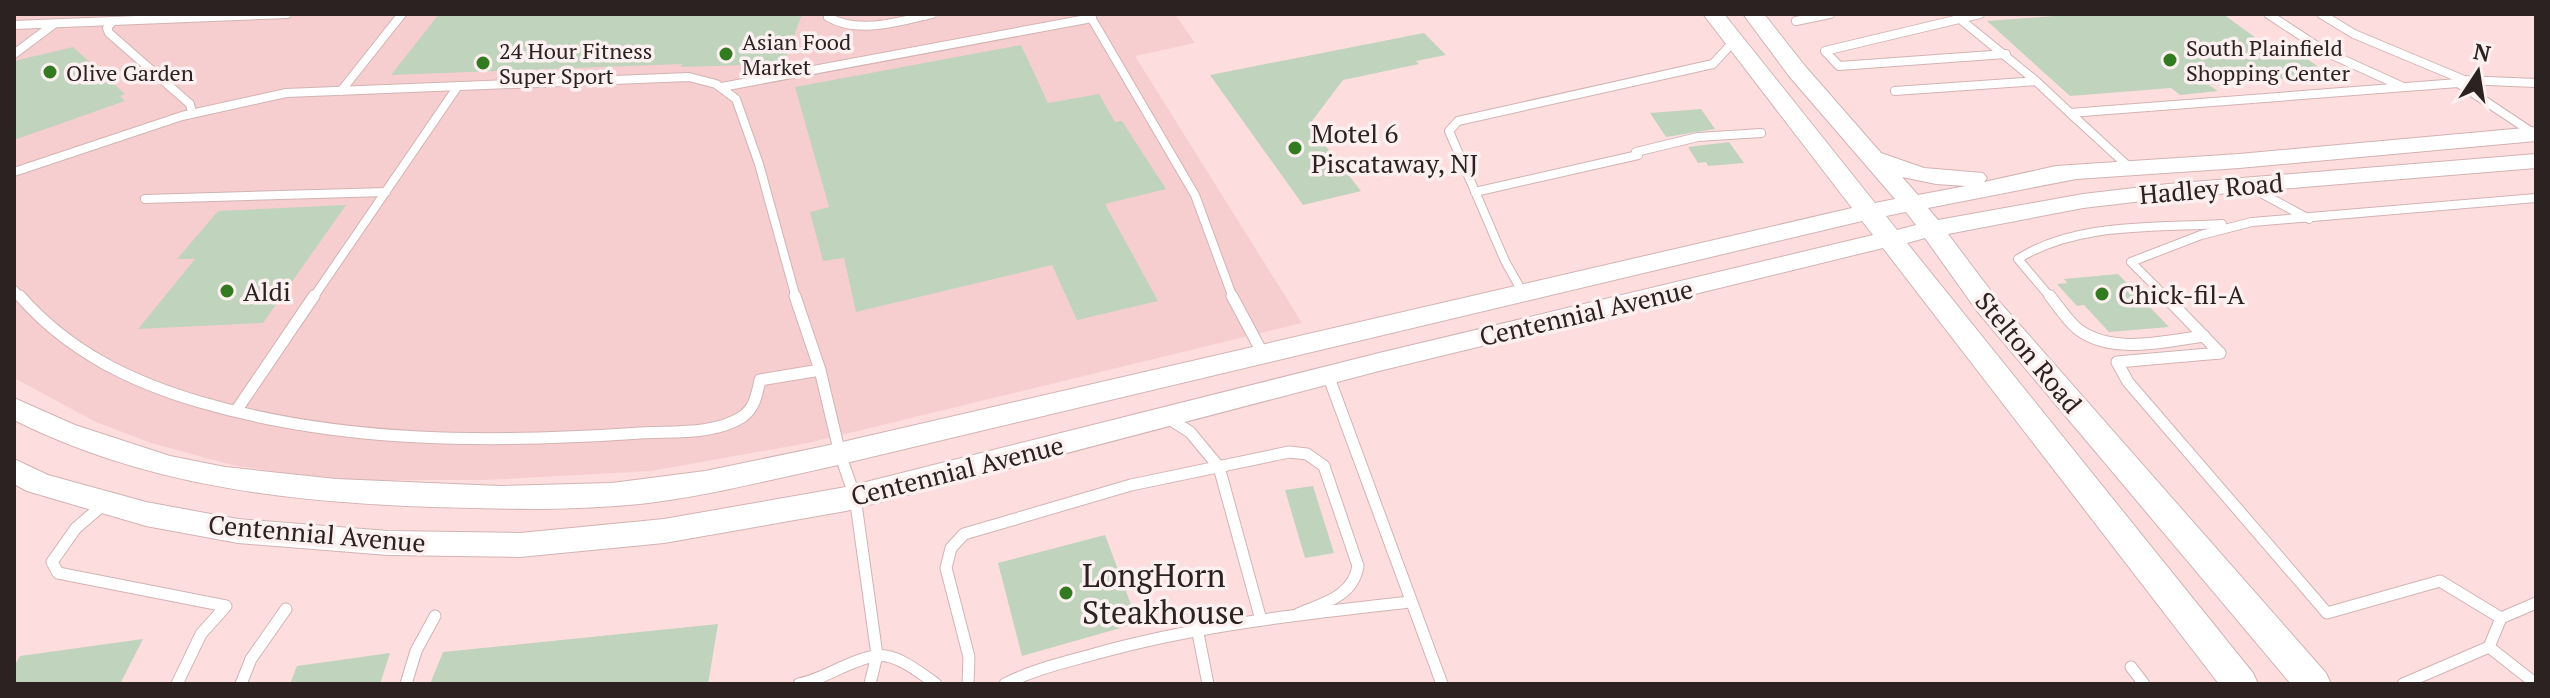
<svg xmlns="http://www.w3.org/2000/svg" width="2550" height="698" viewBox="0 0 2550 698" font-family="'PT Serif',serif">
  <rect width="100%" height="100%" fill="#feddde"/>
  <path fill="#f7cecf" d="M14 14H1175L1195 43 1135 56 1302 323 808 443 651 471 485 480H334L232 465 151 443 96 422 14 378Z"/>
  <g fill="#c0d3bd">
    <path d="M439 14H802L784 64 680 67 682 64 391 75Z"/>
    <path d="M2081 14H2223L2267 46 2286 44 2330 75 2209 85 2218 91 2180 95 2171 88 2070 96 1987 21Z"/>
    <path d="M1424 33 1446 55 1416 61 1419 64 1343 80 1309 125 1361 191 1303 205 1210 75Z"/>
    <path d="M1021 45 1048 103 1099 94 1115 122 1122 121 1166 189 1105 204 1158 301 1077 320 1052 265 856 312 844 258 823 261 810 212 829 207 795 87Z"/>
    <path d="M73 47 125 94 120 96 125 101 14 140V61Z"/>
    <path d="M1701 109 1715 129 1666 137 1650 113Z"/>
    <path d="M1729 142 1744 163 1708 166 1706 162 1698 163 1688 147Z"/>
    <path d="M346 205 263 323 138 329 195 259H177L218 211Z"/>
    <path d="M2118 274 2169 327 2109 332 2084 305 2077 306 2057 284 2067 283 2064 279Z"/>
    <path d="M1313 486 1334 553 1305 558 1285 490Z"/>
    <path d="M1105 535 1138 623 1022 656 998 563Z"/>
    <path d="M718 624 708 684H430L443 652Z"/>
    <path d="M143 639 120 684H14V666L20 656Z"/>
    <path d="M390 653 380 684H290L297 666Z"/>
  </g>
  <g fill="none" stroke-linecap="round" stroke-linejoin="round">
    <defs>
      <g id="lane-far1">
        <path d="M829 14 828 17C859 35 899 21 932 14"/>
        <path d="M1089 14 1195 195 1233 298"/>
        <path d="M1980 14 1825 51 1839 66 2006 54"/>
        <path d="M2268 14 2326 52 2401 86"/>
        <path d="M2321 14 2354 34 2464 80"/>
        <path d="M1960 19 2036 81"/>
        <path d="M113 21 107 28 109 33 190 104 192 113"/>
        <path d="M1796 21 1830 14"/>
        <path d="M14 25 287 14"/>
        <path d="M14 54 54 24"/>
        <path d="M2458 83 2536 135"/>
        <path d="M722 87 1092 18"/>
        <path d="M341 91 402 14"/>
        <path d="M1895 91 2036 81 2070 113 2458 83 2464 80 2536 83"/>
        <path d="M2070 113 2130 168"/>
        <path d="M1636 152 1698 137 1761 133"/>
        <path d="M14 172 182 116 286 93 689 77 716 84 736 99 759 164 796 298"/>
        <path d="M2246 185 2309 219"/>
        <path d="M1475 192 1638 155"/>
        <path d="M145 199 386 192"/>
        <path d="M14 290 21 298"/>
        <path d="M1523 293 1505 261 1449 131 1458 121 1713 64 1734 41"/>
        <path d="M313 298 458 86"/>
        <path d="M2051 298 2018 259C2076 222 2156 228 2222 224"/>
        <path d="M2167 298 2131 262 2201 235 2252 222 2536 198"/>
      </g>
      <g id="lane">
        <path d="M20 296C68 351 131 382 200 402 343 444 494 443 641 433 672 431 714 435 742 417 755 408 757 394 760 380L820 370"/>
        <path d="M795 296 820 370 840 454 855 497 877 655 870 684"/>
        <path d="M1232 296 1263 354"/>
        <path d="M2050 296C2059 307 2068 322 2079 330 2114 355 2165 341 2204 336"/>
        <path d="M2165 296 2220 353"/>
        <path d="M2220 353 2117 362 2128 382 2327 613 2440 581 2501 618"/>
        <path d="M1328 375 1442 684"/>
        <path d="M236 411 314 296"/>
        <path d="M1168 418 1190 432 1219 467 1261 620"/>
        <path d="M104 504 76 528 52 562 58 573 226 606 201 634 177 684"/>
        <path d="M2536 603 2501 618 2489 647 2536 684"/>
        <path d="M1197 628 1208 684"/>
        <path d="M2131 667 2144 684"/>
        <path d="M241 684 251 659 286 609"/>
        <path d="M406 684 416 651 435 616"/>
        <path d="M799 684C825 679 849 660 875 656 896 652 920 673 936 684"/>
        <path d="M968 684 969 657 946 568 951 548 964 534 1131 485 1289 452 1307 454 1324 466 1358 566C1353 597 1323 603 1298 614"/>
        <path d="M1005 684C1032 670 1062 663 1091 655 1196 625 1303 614 1410 602"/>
        <path d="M2403 684 2489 647"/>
      </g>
      <path id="secondary" d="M1703 14H1724L1875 203 1895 199 1789 76 1743 14H1764L1805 66 1881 153 1924 168 1983 173 1987 178 1984 182 2056 166 2239 154 2536 127V141L2239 168 2076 179 1928 208 1938 220 2083 194 2168 184 2536 154V168L2168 198 2083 208 1948 234 1997 299 2326 673 2331 684H2291L1977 311 1925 238 1907 243 2253 673 2258 684H2219L1883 248 1379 371 846 511 664 543 520 557 388 555 238 543 146 526 27 491 14 484V459L48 475 146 502 238 519 388 531 520 533 664 519 846 487 1379 353 1873 235 1862 221 825 468C764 481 703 497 640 504 571 511 502 509 433 507 288 502 146 486 14 420V398L75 425 170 456 225 467 336 479 501 486 612 483 705 471 825 446 1852 208ZM1902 177 1936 184 1966 186 1918 195ZM1906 212 1916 225 1897 230 1886 216Z"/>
    </defs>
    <use href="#lane-far1" stroke="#d2b3b4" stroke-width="10"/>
    <use href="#lane" stroke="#d2b3b4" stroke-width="13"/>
    <use href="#secondary" stroke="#d2b3b4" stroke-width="2"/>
    <use href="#lane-far1" stroke="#fff" stroke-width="8"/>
    <use href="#lane" stroke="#fff" stroke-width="11"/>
    <use href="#secondary" fill="#fff" fill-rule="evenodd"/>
  </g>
  <g fill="#327b21" stroke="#fdf0f0" stroke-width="3">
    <circle cx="726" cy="54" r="8"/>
    <circle cx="2170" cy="60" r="8"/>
    <circle cx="483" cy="63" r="8"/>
    <circle cx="50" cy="72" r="8"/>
    <circle cx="1295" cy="148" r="8"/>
    <circle cx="227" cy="291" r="8"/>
    <circle cx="2102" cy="294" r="8"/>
    <circle cx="1066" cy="593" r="8"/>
  </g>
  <g text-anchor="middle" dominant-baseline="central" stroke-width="7" stroke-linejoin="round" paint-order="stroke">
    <g font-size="22" fill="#2d2222" stroke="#fdf0f0" text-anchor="start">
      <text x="742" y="41">Asian Food<tspan x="742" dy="25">Market</tspan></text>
      <text x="2186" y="47">South Plainfield<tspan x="2186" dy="25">Shopping Center</tspan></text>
      <text x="499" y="50">24 Hour Fitness<tspan x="499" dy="25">Super Sport</tspan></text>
      <text x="66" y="72">Olive Garden</text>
    </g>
    <g font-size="26" fill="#2d2222" stroke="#fdf0f0" text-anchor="start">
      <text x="1311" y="133">Motel 6<tspan x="1311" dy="30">Piscataway, NJ</tspan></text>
      <text x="243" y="291">Aldi</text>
      <text x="2118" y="294">Chick-fil-A</text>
    </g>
    <g font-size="26" fill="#2d2222" stroke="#fdf0f0">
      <text transform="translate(2211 188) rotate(-5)">Hadley Road</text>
      <text transform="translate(1586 312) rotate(-13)">Centennial Avenue</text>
      <text transform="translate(2029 352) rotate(50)">Stelton Road</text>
      <text transform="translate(957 470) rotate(-14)">Centennial Avenue</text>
      <text transform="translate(317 533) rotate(5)">Centennial Avenue</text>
    </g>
    <g font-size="32" fill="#2d2222" stroke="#fdf0f0" text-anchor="start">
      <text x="1082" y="575">LongHorn<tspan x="1082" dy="37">Steakhouse</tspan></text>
    </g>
  </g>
  <rect width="2550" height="698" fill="none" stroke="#2d2222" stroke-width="32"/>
  <g transform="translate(2478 72) rotate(12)" stroke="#fdf0f0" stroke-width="6" paint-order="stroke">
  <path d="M0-6L14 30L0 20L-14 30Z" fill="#2d2222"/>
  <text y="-12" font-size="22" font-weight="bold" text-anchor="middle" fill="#2d2222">N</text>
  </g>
</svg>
